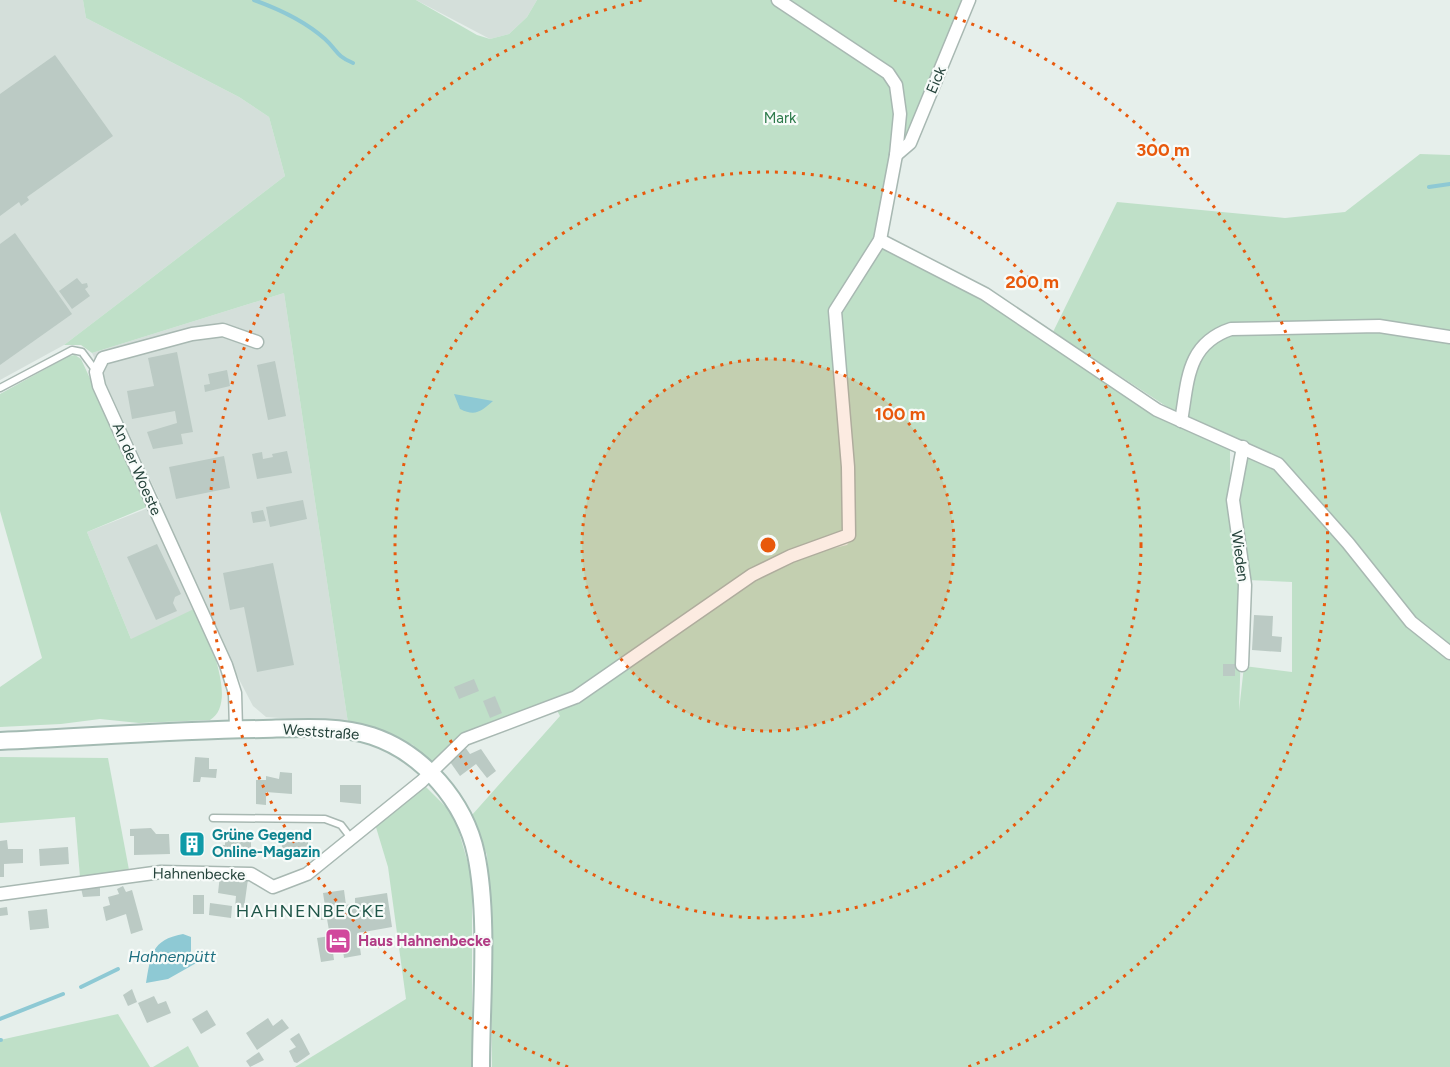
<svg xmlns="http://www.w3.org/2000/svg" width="1450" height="1067" viewBox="0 0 1450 1067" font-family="Figtree,sans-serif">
  <rect width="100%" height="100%" fill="#e6efeb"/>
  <g fill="#d4dfda">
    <path d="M0 0H83L86 18 239 97 269 117 285 176 64 345 0 380Z"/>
    <path d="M416 0H537L527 17 509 34 490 39Z"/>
    <path d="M284 293 348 723 266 717 253 706 231 664 131 639 87 532 161 503 92 353Z"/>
  </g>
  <g fill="#bfe0c8">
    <path d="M83 0H416L477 35 490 39 509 34 527 17 537 0H968L910 136 895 151 878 240 831 310 848 531 789 552 574 693 463 738 430 767 413 745 363 724 348 723 284 293 92 353 81 345H64L285 176 269 117 239 97 86 18Z"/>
    <path d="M1420 154 1450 155V336L1378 324 1229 326 1199 343 1181 416 1053 332 1117 202 1285 218 1345 212Z"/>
    <path d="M881 243 984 300 1230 448V491L1243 586 1239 711 1244 666 1292 672V582L1247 580 1239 499 1245 451 1277 466 1412 614 1282 463 1184 418 1191 378 1204 348 1231 331 1379 327 1450 338V1067H492L490 913 487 855 472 815 560 716 555 707 578 699 755 580 793 558 847 545 855 535 838 312Z"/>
    <path d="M75 355 81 359 149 506 87 532 131 639 196 608C205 631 240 702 210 720L139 723 100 719 61 724 0 727V687L42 658 0 511V394L69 356Z"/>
    <path d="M0 757 108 758 129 870 80 877 75 817 0 823Z"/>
    <path d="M425 786 454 815 472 877V1067H295L406 999 388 867 375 824Z"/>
    <path d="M118 1014 150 1067H0V1040Z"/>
    <path d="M188 1046 199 1067H153Z"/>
  </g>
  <g fill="#8ec9d4">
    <path d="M454 394 493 401C481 411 476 417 460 409Z"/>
    <path d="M183 934 191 937V957L198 962 168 979 146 983C151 955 151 940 183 934Z"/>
  </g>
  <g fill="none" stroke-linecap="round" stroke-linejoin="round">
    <g stroke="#8ec9d4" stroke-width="4">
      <path d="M254 0C279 9 305 21 325 39 337 50 336 56 353 63"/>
      <path d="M1429 187 1450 184"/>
      <path d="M81 987 118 969"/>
      <path d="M0 1019 63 994"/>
      <path d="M0 1040H1"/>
    </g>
  </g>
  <g fill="#bbcac4">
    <path d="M55 55 113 136 27 197 29 200 21 206 19 202 0 216V94Z"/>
    <path d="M15 233 72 314 0 365V244Z"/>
    <path d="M77 278 82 284 87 283 88 287 85 289 90 296 72 309 59 291Z"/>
    <path d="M177 352 193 432 181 434 183 444 153 449 147 432 177 423 175 411 132 419 127 391 154 386 148 358Z"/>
    <path d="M275 361 286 416 268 420 257 365Z"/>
    <path d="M227 370 230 386 205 392 204 385 210 384 208 374Z"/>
    <path d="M287 451 292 473 257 479 252 454 262 452 263 459 273 457 272 454Z"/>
    <path d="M224 456 230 488 176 499 169 467Z"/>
    <path d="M303 500 307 519 270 527 266 507Z"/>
    <path d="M263 510 266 521 253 523 251 512Z"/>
    <path d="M157 544 181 594 175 597 173 603 177 611 156 620 127 557Z"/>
    <path d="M273 563 294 665 257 672 244 607 230 610 223 573Z"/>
    <path d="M1254 615 1273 616 1272 636 1282 637 1281 652 1252 650Z"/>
    <rect x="1223" y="664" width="12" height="12"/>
    <path d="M474 679 479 691 459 699 454 687Z"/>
    <path d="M495 696 502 713 490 718 483 701Z"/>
    <path d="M465 747 470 754 481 749 496 771 487 778 476 764 460 776 448 759Z"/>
    <path d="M195 757 209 758V769H217L216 778 201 777 200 782H193Z"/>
    <path d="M280 772 292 773V794L266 792V805L256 804V780H266V776L279 779Z"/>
    <path d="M340 785H361V804L340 802Z"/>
    <path d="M151 828 156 834H169L170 854 134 855V836H130V829Z"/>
    <path d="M243 834H251V853H225V856H219V845H225V837H243Z"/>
    <path d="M200 835 201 852 182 853 183 836Z"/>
    <path d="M283 836 308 837V854L283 853 281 839Z"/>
    <path d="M7 840 8 849H23V863L4 864V877H0V841Z"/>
    <path d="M68 847 69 864 40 866 39 849Z"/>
    <path d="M220 875 248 879 244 908 235 907 236 896 218 893Z"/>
    <path d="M100 884V896L83 897 81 888Z"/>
    <path d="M123 886 126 892 132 890 143 930 131 934 126 914 106 921 103 907 110 905 108 897 119 894 117 889Z"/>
    <path d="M344 890 346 905 355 903V898L387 893 392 927 358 933 361 955 344 958 341 935 331 937 334 960 321 962 317 938 330 936 327 919 321 920 319 907 325 906 323 893Z"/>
    <rect x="193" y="895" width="11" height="19"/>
    <path d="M210 903 232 906 231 918 209 915Z"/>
    <path d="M7 907 8 915 0 916V908Z"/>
    <path d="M47 909 49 928 30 930 28 911Z"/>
    <path d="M132 989 137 1002 128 1006 123 995Z"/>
    <path d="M154 996 158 1004 166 1001 171 1013 147 1023 138 1003Z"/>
    <path d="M207 1010 216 1025 201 1034 192 1019Z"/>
    <path d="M268 1018 273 1026 282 1019 289 1028 257 1050 246 1033Z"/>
    <path d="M299 1033 310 1054 297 1063 294 1062 289 1051 296 1047 290 1039Z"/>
    <path d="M259 1052 264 1060 250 1067 246 1061Z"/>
  </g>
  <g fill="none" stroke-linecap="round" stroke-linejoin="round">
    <defs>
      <g id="service">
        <path d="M0 388 72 350 82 352 96 371"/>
        <path d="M213 818 325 819 341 825 351 838"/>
      </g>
      <g id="minor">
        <path d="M896 155 910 143 969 0"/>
        <path d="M880 240 985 294 1157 410 1278 464 1348 543 1411 622 1450 653"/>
        <path d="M1181 421C1188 382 1186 344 1231 329L1379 326 1450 337"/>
        <path d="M1242 665 1245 585 1233 500 1243 447"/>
        <path d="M236 729 235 693 226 665 99 386 96 372 103 358 192 334 223 330 257 342"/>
        <path d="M0 894 161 872 251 874 273 887 307 874 422 781 465 739 576 697 752 575 791 556 849 535 848 467 835 311 880 240 896 155 900 114 896 85 888 73 778 0"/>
      </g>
      <path id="secondary" d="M0 741C88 737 176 730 263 729 299 728 338 725 372 736 423 753 465 802 476 854 489 916 481 1002 481 1067"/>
    </defs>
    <use href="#service" stroke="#a8b8b2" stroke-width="9"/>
    <use href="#minor" stroke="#a8b8b2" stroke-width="15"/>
    <use href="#secondary" stroke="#a4bbb3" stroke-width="20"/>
    <use href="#service" stroke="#fff" stroke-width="6"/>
    <use href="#minor" stroke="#fff" stroke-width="12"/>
    <use href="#secondary" stroke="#fff" stroke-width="16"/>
  </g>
  <circle cx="768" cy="545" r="186" fill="#e8590c" fill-opacity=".12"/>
  <g fill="none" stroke="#e8590c" stroke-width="3" stroke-dasharray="3 6">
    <circle cx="768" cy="545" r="186"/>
    <circle cx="768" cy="545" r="373"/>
    <path d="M568 1067A559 559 0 0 1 642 0M894 0A559 559 0 0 1 968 1067"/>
  </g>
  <defs>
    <symbol id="building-square" viewBox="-11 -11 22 22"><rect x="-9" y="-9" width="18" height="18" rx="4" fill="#0f9aa8" stroke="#f7fbf9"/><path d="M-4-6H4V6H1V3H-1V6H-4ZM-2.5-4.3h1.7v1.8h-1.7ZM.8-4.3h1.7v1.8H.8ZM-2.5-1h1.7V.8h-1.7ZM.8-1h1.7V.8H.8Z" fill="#fff"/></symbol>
    <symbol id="hotel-square" viewBox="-11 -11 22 22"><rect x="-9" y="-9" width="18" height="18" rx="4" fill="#d1479c" stroke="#f7fbf9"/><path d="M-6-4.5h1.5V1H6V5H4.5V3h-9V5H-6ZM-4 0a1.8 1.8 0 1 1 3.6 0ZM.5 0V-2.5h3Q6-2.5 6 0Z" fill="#fff"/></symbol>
  </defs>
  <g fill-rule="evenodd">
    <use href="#building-square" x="177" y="829" width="30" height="30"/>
    <use href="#hotel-square" x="323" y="926" width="30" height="30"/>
  </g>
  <g text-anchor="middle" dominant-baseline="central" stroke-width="4.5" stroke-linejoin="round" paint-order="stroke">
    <g font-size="15" fill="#24423a" stroke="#f7fbf9">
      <text transform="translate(936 80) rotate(-67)">Eick</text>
      <text transform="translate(137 469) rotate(66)">An der Woeste</text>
      <text transform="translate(1240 556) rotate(82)">Wieden</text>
      <text transform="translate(321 732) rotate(4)">Weststraße</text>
      <text transform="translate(199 874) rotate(1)">Hahnenbecke</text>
    </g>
    <g font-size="15" fill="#2d7a4b" stroke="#f7fbf9">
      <text x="780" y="118">Mark</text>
    </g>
    <g font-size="15" font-weight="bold" fill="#0d838f" stroke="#f7fbf9" text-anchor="start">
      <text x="212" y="835">Grüne Gegend<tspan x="212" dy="17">Online-Magazin</tspan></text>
    </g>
    <g font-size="15" font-weight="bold" fill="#b23c85" stroke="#f7fbf9" text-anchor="start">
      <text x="358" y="941">Haus Hahnenbecke</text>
    </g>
    <g font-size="16" font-style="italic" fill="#1c6f80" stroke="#f7fbf9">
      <text x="172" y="956">Hahnenpütt</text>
    </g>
    <g font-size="18" letter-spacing="1.5" fill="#1f5548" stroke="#f7fbf9">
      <text x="311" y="911">HAHNENBECKE</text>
    </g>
  </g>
  <circle cx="768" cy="545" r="9" fill="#e8590c" stroke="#f7fbf9" stroke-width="3"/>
  <g font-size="18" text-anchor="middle" font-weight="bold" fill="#e8590c" stroke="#f7fbf9" stroke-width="4.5" stroke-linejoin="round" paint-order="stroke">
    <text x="1163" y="156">300 m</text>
    <text x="1032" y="288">200 m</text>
    <text x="900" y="420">100 m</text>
  </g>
</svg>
